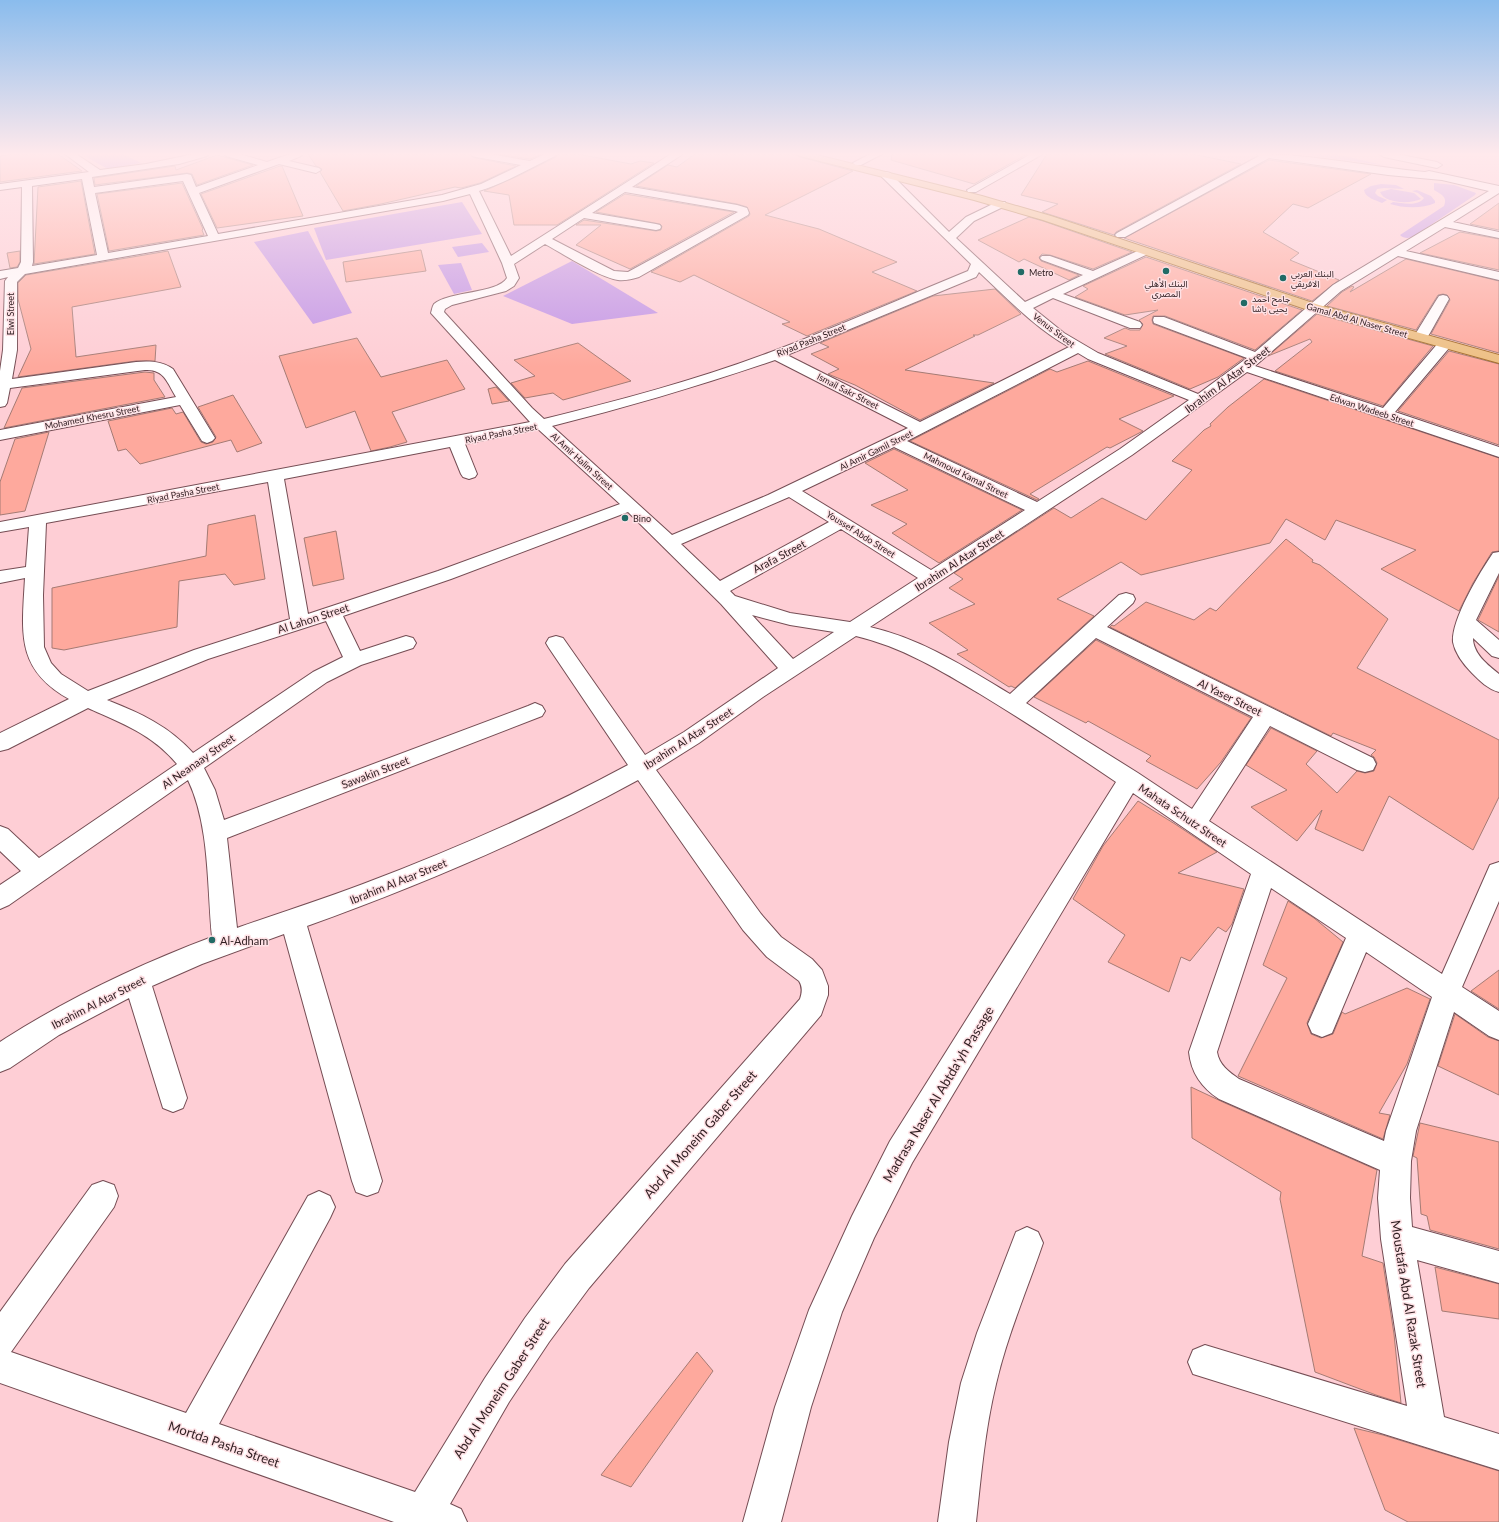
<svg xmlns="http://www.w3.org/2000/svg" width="1499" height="1522" viewBox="0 0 1499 1522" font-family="Lato,'Noto Sans Arabic',sans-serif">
  <rect width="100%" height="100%" fill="#feced5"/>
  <path fill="#f7c0c8" d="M1142 154H1237L1256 157 1212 181 1129 163Z"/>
  <g fill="#c194e6">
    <path d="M81 154H123L141 163 108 169Z"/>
    <path d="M1300 154H1336L1382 165Z"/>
    <path d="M1434 183 1454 185 1476 193 1475 195 1413 237C1409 238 1404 239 1400 235L1444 206C1448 197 1441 194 1434 190Z"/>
    <path d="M1381 184 1396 185 1404 189 1384 188 1377 189 1375 193 1378 196 1387 200 1382 203C1376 200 1365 198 1364 190L1371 186Z"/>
    <path d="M1391 189 1414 193 1421 199C1411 204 1385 204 1380 192Z"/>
    <path d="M1417 190 1431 196 1435 201V203C1422 209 1403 208 1390 204L1393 202C1402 203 1418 207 1424 198L1418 193 1412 191Z"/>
    <path d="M462 202 482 234 326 260 314 228Z"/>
    <path d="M308 231 352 313 313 324 254 242Z"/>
    <path d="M482 243 489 252 458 257 452 247Z"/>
    <path d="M572 261 658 313 572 324 503 296Z"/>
    <path d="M461 263 472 290 454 294 438 265Z"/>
  </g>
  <g fill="#fea99d" stroke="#a57b74">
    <path d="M15 154H58L82 171 0 182V156Z"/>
    <path d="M308 154H470L472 157 476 158 516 166 480 183 461 188 455 187 381 204 343 211 320 172 322 169 316 166Z"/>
    <path d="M497 154H542L530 159Z"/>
    <path d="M558 154H577L631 164 640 161 654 163 557 225H514L509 195 484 191 518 176 556 157Z"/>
    <path d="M695 154H794L800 157 853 171 765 215 819 229 897 262 872 272 917 291 807 336 782 324 790 322 694 275 680 282 651 272 749 216 750 214 747 207 737 204 636 186 668 165 677 167Z"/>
    <path d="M892 154H1027L974 184 891 160Z"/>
    <path d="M1047 154H1192L1241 164 1116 232 1114 235 1042 212 1058 204 1021 195Z"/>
    <path d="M217 155 253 165 197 185 192 174 187 173 95 185 94 178 175 166 176 170Z"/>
    <path d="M1269 160 1371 174 1308 208 1293 204 1263 232 1299 253 1290 260 1339 280 1312 301 1124 238Z"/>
    <path d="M280 166H282L303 216 217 228 201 194Z"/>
    <path d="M81 181 95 254 34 264 38 187Z"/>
    <path d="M182 183 203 229 202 230 204 235 109 251 97 194Z"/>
    <path d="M625 194 734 212 630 269 576 245 601 225H576L584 220 656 231 661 230 662 226 660 224 596 212Z"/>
    <path d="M1499 203V230L1470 224Z"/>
    <path d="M1029 217 1043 221 1132 252 1093 269 1050 255 1042 254 1039 257 1041 261 1079 275 1069 280 1024 259 1019 262 978 240Z"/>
    <path d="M1460 232 1499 239V270L1420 253Z"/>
    <path d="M421 250 426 271 346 282 343 262Z"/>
    <path d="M20 251V262L17 267 10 268 7 253Z"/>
    <path d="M168 251 181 287 72 307 76 357 156 345 155 361H136L18 377 31 349 18 299V283L26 275Z"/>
    <path d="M1146 257 1302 310 1255 350 1165 316H1153L1152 320 1153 324 1244 358 1218 377 1190 389 1105 354 1127 346 1104 338 1125 328 1130 330H1140L1143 324 1139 320 1158 310 1125 315 1075 297 1088 289 1083 286Z"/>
    <path d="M1406 259 1499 281V353L1431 334 1450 300 1447 295 1443 294 1438 295 1416 330 1327 306 1342 292 1352 286 1354 287 1350 292Z"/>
    <path d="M995 289 1021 314 978 335H973L975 336 905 370 994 383 920 420 855 385 828 374 839 369 811 354 829 347 820 343 933 296Z"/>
    <path d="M1317 314 1433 346 1383 406 1275 371 1312 342 1310 339 1268 356Z"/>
    <path d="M357 338 381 377 447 360 465 389 392 412 407 442 390 447 371 451 355 411 306 428 279 356Z"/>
    <path d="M578 343 631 381 563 400 553 393 525 398 511 383 535 376 514 360Z"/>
    <path d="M1449 351 1499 364V445L1398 411Z"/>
    <path d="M1088 361 1174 396 1119 419 1143 431 1110 448 1107 447 1030 494 1039 499 1037 500 910 441 1050 369 1057 372Z"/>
    <path d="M145 372 154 373V380L165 397 4 428 22 388Z"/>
    <path d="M1264 379 1499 458V551L1492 552 1473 583 1459 611 1381 569 1416 550 1336 520 1325 540 1286 519 1270 543 1141 575 1121 562 1057 599 1094 616 1015 688 1011 686 1009 687 957 654 968 650 929 623 975 604 949 588 963 579 954 573 1054 508 1071 518 1102 498 1146 520 1192 470 1172 461 1204 430 1211 426 1210 424 1228 407Z"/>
    <path d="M496 387 509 401 492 404 488 389Z"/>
    <path d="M233 395 262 443 237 452 231 440 140 464 126 449 118 451 108 421 172 408 176 414 183 412 201 442 206 444 213 442 216 437 198 407Z"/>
    <path d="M49 432 25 511 0 515V482L15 439Z"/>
    <path d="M894 449 1022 510 939 563 892 533 907 524 871 505 908 490 865 463Z"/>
    <path d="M255 515 265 579 234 585 225 574 179 581 177 627 64 650 52 648V588L206 556 208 525Z"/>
    <path d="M336 531 344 579 313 586 304 538Z"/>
    <path d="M1286 539 1313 560 1312 562 1320 565 1388 619 1357 668 1499 740V797L1473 850 1389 796 1363 851 1315 829 1322 810 1297 841 1251 807 1287 790 1246 765 1271 728 1317 751 1306 764 1337 793 1357 771 1365 773 1374 771 1377 763 1374 757 1371 755 1376 750 1333 733 1331 736 1110 627 1112 625 1114 626 1146 602 1194 620 1210 608 1216 611Z"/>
    <path d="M1499 576V632L1478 620Z"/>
    <path d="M1096 640 1251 718 1221 762 1197 789 1146 761 1151 756 1088 721 1086 723 1034 697Z"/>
    <path d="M1138 801 1175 824 1217 852 1178 873 1244 889 1232 924 1226 932 1218 927 1190 961 1181 957 1169 992 1108 962 1125 935 1073 899 1103 846Z"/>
    <path d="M1288 901 1314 918 1343 942 1307 1023 1311 1034 1321 1038 1333 1034 1342 1012 1345 1014 1407 988 1430 999 1407 1064 1379 1113 1390 1115 1383 1139 1238 1076 1287 978 1263 965Z"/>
    <path d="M1499 970V1009L1471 991Z"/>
    <path d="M1455 1014 1488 1037 1499 1041V1095L1438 1066Z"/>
    <path d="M1191 1087 1225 1103 1377 1170 1362 1256 1383 1263 1394 1334 1401 1403 1376 1395 1315 1372 1280 1199 1281 1192 1192 1138Z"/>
    <path d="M1420 1123 1499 1142V1249L1430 1230 1427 1216 1421 1214 1417 1158 1413 1156Z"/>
    <path d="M1435 1267 1499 1284V1319L1442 1311Z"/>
    <path d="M697 1352 713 1371 631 1487 601 1475Z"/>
    <path d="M1354 1428 1383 1435 1499 1471V1522H1408L1385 1510Z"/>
  </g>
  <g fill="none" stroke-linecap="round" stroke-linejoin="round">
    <defs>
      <g id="minor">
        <path d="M65 154H76L100 170 146 164 194 154H209L207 156 179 164 92 177 94 187 187 174 191 175 196 187 258 165 226 156 224 154H239L267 162 290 154H303L301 156 289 161 319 168 321 170 316 173 279 164 199 193 218 234 442 195 481 184 521 165 476 157 473 156 471 154H490L530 161 545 154H557L555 156C531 168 505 183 479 191L511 256 671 154H682L680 156 632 187 737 205 747 208 749 213 748 215 639 277C632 279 625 281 618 280 599 277 563 254 545 244L514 264 519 278 514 286 506 291 452 305 445 309 444 312 532 408 544 419C621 400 697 380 771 352 837 327 902 298 968 271L971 264 882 177 881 175 886 172 890 173 949 232 966 217 997 202H1005L1006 204 1005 206 974 221 956 238 1025 302 1083 275 1042 260 1040 258 1042 256H1050L1093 271 1142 249H1150L1152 251 1150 253 1063 294 1140 322 1142 325 1140 328H1130L1053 298 1033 308 1064 333 1098 353 1198 394 1247 358 1154 323 1153 320 1154 317H1164L1255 352 1333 285 1489 191 1442 180 1388 175 1269 158 1125 237H1117L1115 235 1117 233 1259 156 1257 154C1312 154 1370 167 1425 172L1429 171 1499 186V193L1453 222 1499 232V238L1445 227 1406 251 1499 272V280L1398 256 1341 291 1255 366 1383 408 1439 342H1449L1451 345 1449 348 1395 412 1499 447V457L1247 372 1132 455 870 627C922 639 965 667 1010 694L1119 595 1126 593 1133 595 1135 599 1133 603 1107 627 1373 758 1376 764 1373 770 1365 772 1357 770 1270 726 1209 821 1442 974 1490 865 1499 862V901L1462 987 1499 1011V1040L1489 1036 1454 1012 1416 1131 1411 1161 1410 1198 1412 1227 1499 1251V1283L1417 1260 1444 1417 1499 1434V1470L1193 1374 1188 1362 1193 1350 1205 1345 1407 1406 1381 1239 1378 1198 1380 1170 1219 1099C1202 1088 1191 1073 1189 1052L1251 874 1133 793 912 1163 874 1238 842 1312 811 1407 781 1522H743L775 1407 809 1310 852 1216 890 1141 1116 782C1072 752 1026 722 980 694 940 670 902 647 856 636L763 697 699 743 656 770 761 914 781 937 812 959 822 970 828 986V995L821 1015 589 1288 549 1342 509 1402 450 1504 461 1509 467 1522H394L0 1383V1312L92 1185 103 1181 114 1185 118 1196 114 1207 11 1352 186 1413 308 1196 319 1191 330 1196 335 1207 330 1218 219 1424 415 1492 485 1378 525 1318 565 1264 800 999C802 993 803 987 799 981L767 957 743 930 638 780C532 838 421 885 307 926L382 1181 378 1192 367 1196 356 1192 352 1181 284 934 202 964 152 986 187 1098 183 1108 173 1112 163 1108 129 998 59 1035 10 1068 0 1072V1042L6 1038C71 997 140 964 212 937 207 887 210 826 188 780L9 905 0 909V885L21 871 0 851V826L8 829 39 858 177 764C152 734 123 724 88 708L8 749 0 751V733L69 699C15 669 22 632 25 578L0 583V571L26 567 29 527 0 532V522L530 422 431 313C432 310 432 307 434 304 449 291 497 294 507 278L502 263 470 194 443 201 25 274 17 282V350L12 379 136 362C149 361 162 361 173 369L215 438 212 441 207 443 202 441 180 405 0 440V430L176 397C167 382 164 369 145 370L10 388 7 403 5 406 0 407V371L3 350 5 281 8 277 0 279V271L18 268 21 262 22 187 0 190V184L89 172ZM82 179 97 255 32 266 33 262 32 186ZM183 181 208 236 108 253 95 193ZM625 192 735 211 738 212 628 272 614 271 552 239 584 218 656 230 660 229 661 227 660 225 656 224 592 213ZM979 272C1008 299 1035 328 1069 347L920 422 787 355 976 277ZM1078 353 1088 359 1189 400 1120 449 1037 502 907 441ZM775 360 908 428 768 495 672 535 552 426C628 407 702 385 775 360ZM538 429 620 504 438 571 308 614 284 479 450 447 461 474 463 477 469 479 475 477 477 474 465 444ZM894 447 1025 510 931 570 802 491ZM268 482 290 619 194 650 88 691 61 674 51 663 44 647 43 595 46 523ZM789 497 829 522 720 581 681 544ZM628 512 721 604 778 668 684 732 645 755 563 638 556 636 549 638 546 643 549 648 628 765C543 811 453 850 363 884 321 900 279 913 237 928L227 838 542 716 545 711 542 706 535 703 528 706 224 820 215 790 204 768 327 682 361 665 413 648 416 643 413 638 406 636 360 651 343 616 451 579ZM841 529 918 578 850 622 790 613 735 596 730 591ZM752 615 790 625 834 632 793 659ZM326 621 343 657 313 672 193 753C169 726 140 713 107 700L208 659ZM1096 638 1253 717 1192 809 1138 773 1026 703ZM1271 888 1346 938 1308 1024 1312 1033 1322 1037 1332 1033 1366 952 1432 997 1386 1131 1384 1141 1239 1079C1229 1072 1219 1065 1217 1052Z"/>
        <path d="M870 154H882L861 165H855L853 163Z"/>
        <path d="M1031 154H1043L976 192H968L967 190Z"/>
        <path d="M1379 154H1396L1437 162 1442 165 1437 168 1384 157Z"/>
        <path d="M1443 295 1447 296 1449 299 1430 333 1428 336H1418L1416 333 1437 299 1439 296Z"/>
        <path d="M1499 552V573L1476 620 1499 640V658L1492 656 1473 638C1473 654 1488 665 1499 674V692C1488 689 1480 681 1472 673 1464 665 1455 653 1453 642 1451 620 1480 572 1493 553Z"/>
        <path d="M1027 1227 1038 1232 1043 1243C1027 1290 1007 1336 996 1384 985 1429 981 1476 976 1522H938L949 1442 961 1383 977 1333 1016 1232Z"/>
      </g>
      <path id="major" d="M798 154H813L982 196 1051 216 1319 305 1499 355V363L1311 311 1043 220 974 200 800 156Z"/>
    </defs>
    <use href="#minor" stroke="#754d54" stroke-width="2"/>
    <use href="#major" stroke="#a46c2a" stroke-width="2"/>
    <use href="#minor" fill="#fff" fill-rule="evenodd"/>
    <use href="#major" fill="#edbf82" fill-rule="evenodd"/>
  </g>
  <linearGradient id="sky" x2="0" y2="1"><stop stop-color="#8abced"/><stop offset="0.42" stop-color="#ffe9ec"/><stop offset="1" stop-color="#ffe9ec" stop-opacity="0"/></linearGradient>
  <rect width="1499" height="367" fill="url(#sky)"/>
  <g fill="#216b66" stroke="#fee1e5" stroke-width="1.5">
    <circle cx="1166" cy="271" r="4"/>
    <circle cx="1021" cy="272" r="4"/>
    <circle cx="1283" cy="278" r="4"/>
    <circle cx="1244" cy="303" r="4"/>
    <circle cx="625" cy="518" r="4"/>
    <circle cx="212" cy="940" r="4"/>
  </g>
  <g text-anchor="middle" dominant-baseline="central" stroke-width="3" stroke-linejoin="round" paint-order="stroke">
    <g font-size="9" fill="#322124" stroke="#fee1e5" text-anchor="start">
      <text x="1029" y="272">Metro</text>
      <text x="1291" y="273">البنك العربي<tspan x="1291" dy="10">الافريقي</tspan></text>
      <text x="1166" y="283" text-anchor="middle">البنك الأهلي<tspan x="1166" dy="10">المصري</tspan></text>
      <text x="1252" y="298">جامح أحمد<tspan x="1252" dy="10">يحيى باشا</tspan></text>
      <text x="633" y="518">Bino</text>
    </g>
    <g font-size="9" fill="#322124" stroke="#fee1e5">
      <text transform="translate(10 314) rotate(-90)">Elwi Street</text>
      <text transform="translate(1357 320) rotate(16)">Gamal Abd Al Naser Street</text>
      <text transform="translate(1054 330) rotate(37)">Venus Street</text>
      <text transform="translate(811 340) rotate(-22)">Riyad Pasha Street</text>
      <text transform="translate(848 391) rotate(27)">Ismail Sakr Street</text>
      <text transform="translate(1372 410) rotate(18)">Edwan Wadeeb Street</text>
      <text transform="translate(92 417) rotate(-11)">Mohamed Khesru Street</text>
      <text transform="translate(501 433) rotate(-11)">Riyad Pasha Street</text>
      <text transform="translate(876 450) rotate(-26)">Al Amir Gamil Street</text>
      <text transform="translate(582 461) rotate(42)">Al Amir Halim Street</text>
      <text transform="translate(966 475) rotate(26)">Mahmoud Kamal Street</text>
      <text transform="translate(183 493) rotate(-11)">Riyad Pasha Street</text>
      <text transform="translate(861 534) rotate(32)">Youssef Abdo Street</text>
    </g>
    <g font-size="11" fill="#322124" stroke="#fee1e5">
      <text transform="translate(1227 379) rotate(-37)">Ibrahim Al Atar Street</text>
      <text transform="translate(779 556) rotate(-28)">Arafa Street</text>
      <text transform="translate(959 560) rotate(-33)">Ibrahim Al Atar Street</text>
      <text transform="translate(313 618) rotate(-18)">Al Lahon Street</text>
      <text transform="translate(1230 697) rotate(26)">Al Yaser Street</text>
      <text transform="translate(688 738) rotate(-33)">Ibrahim Al Atar Street</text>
      <text transform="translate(198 761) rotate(-35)">Al Neanaay Street</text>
      <text transform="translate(375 772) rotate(-21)">Sawakin Street</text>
      <text transform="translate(1183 815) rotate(34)">Mahata Schutz Street</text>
      <text transform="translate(398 881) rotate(-22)">Ibrahim Al Atar Street</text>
      <text transform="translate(98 1002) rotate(-27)">Ibrahim Al Atar Street</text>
    </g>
    <g font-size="11" fill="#322124" stroke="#fee1e5" text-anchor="start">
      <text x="220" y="940">Al-Adham</text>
    </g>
    <g font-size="13" fill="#322124" stroke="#fee1e5">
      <text transform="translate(938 1094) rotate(-59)">Madrasa Naser Al Abtda'yh Passage</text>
      <text transform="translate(700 1134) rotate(-49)">Abd Al Moneim Gaber Street</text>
      <text transform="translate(1409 1304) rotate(81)">Moustafa Abd Al Razak Street</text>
      <text transform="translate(501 1388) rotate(-57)">Abd Al Moneim Gaber Street</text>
      <text transform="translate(224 1444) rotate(19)">Mortda Pasha Street</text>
    </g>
  </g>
</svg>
